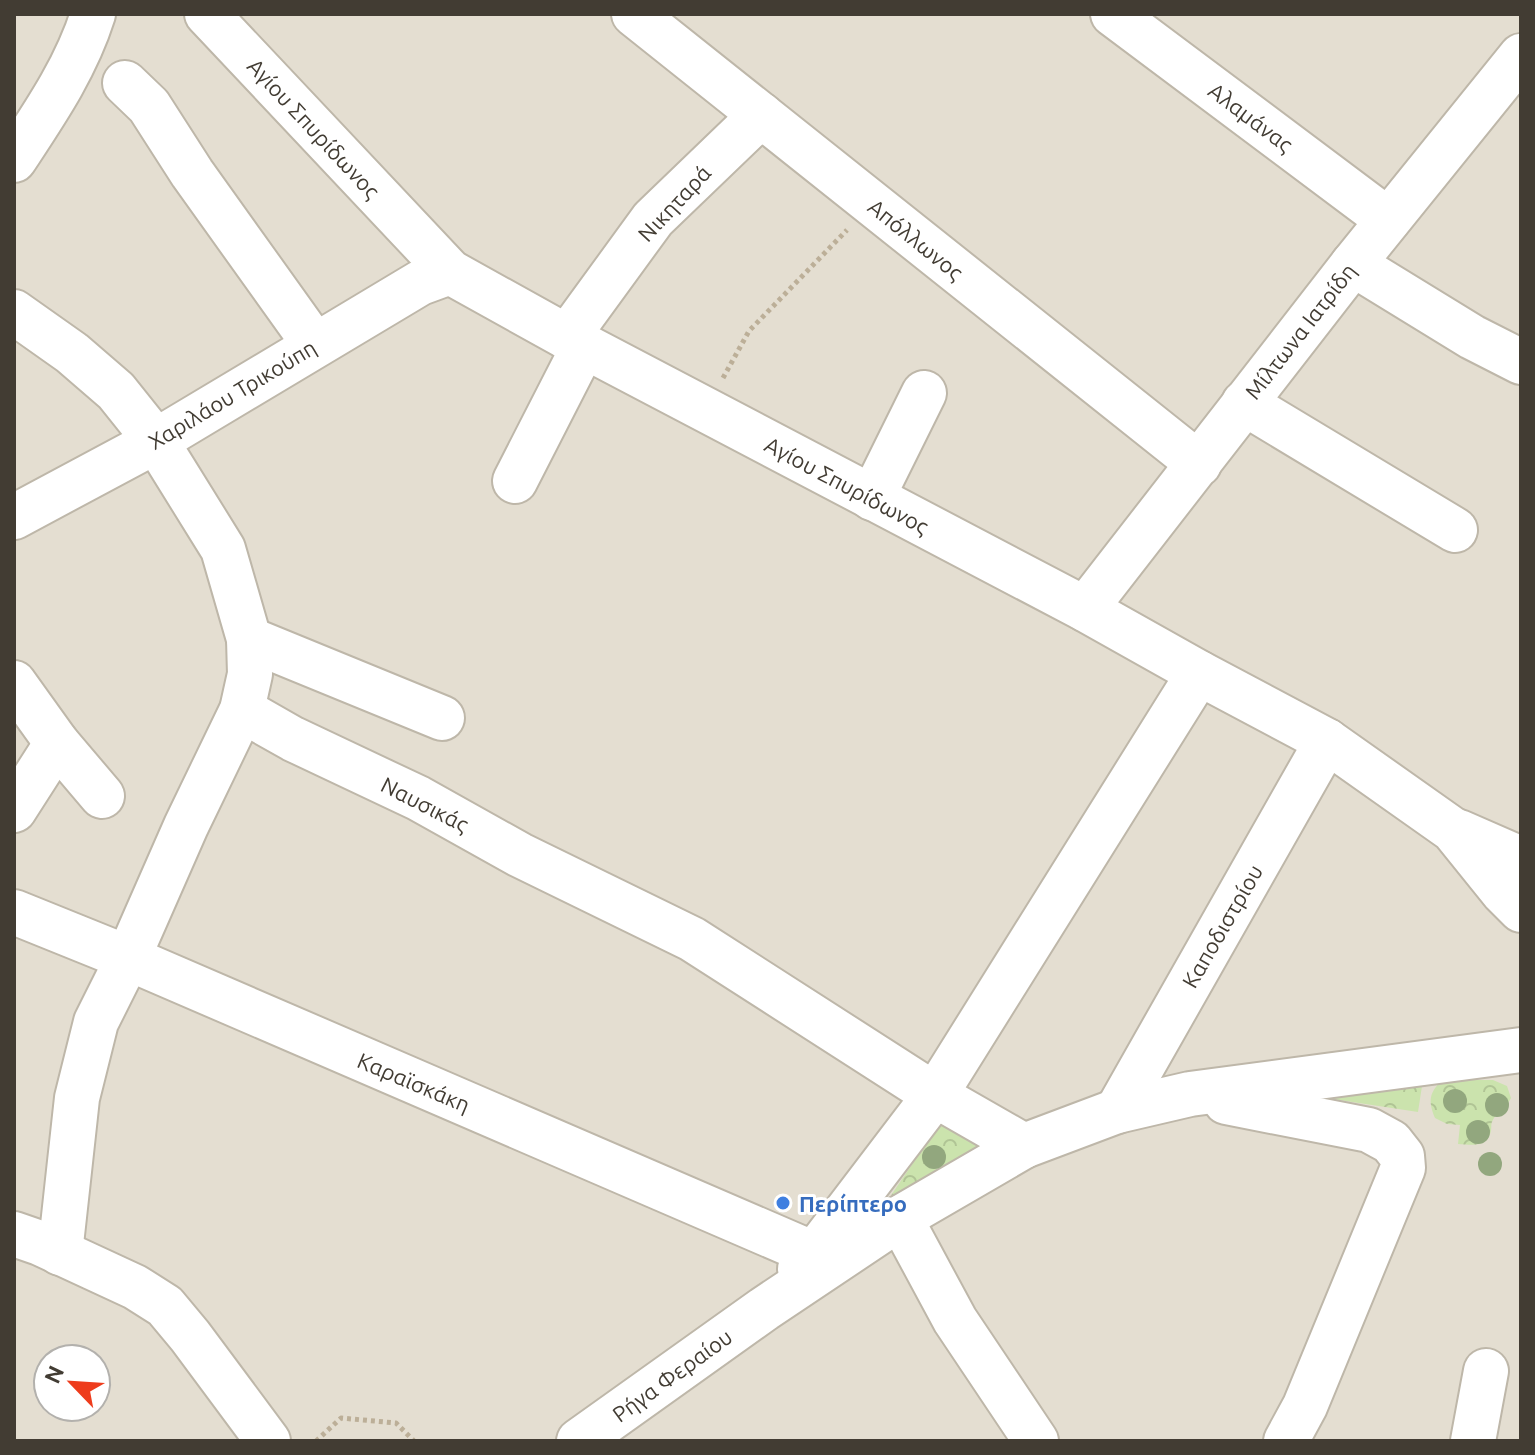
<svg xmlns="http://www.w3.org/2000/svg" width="1535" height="1455" viewBox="0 0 1535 1455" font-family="Ubuntu,sans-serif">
  <defs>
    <pattern id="forest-crowns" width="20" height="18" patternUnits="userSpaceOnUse" patternTransform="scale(2)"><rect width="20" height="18" fill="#cbe3ad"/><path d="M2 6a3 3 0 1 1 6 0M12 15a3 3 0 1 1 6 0" fill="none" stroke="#b0c495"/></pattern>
  </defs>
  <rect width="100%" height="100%" fill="#f0ece3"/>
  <path fill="#e4ded1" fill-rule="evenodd" d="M14 14H1521V1441H14ZM48 1359H96V1407H48Z"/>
  <g fill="url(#forest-crowns)">
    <path d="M1442 1080H1493L1507 1086 1511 1098C1506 1108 1499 1110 1494 1118 1490 1125 1492 1124 1491 1131 1487 1148 1472 1145 1458 1144L1460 1125 1447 1124 1435 1118C1428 1101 1429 1093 1442 1080Z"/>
    <path d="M1422 1086 1418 1112 1326 1098 1329 1087Z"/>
    <path d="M942 1120 980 1148 869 1228Z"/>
  </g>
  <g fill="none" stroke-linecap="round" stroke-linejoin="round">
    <defs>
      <g id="minor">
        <path d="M207 14 450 272 567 337 1085 609 1199 673 1327 741 1453 830 1503 892 1521 910"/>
        <path d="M634 14 1199 464"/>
        <path d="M1113 14 1388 220"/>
        <path d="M125 83 149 106 192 173 315 345"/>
        <path d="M14 160C45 113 76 68 93 14"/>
        <path d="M1353 264 1472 337 1521 362"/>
        <path d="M14 312 72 353 116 391 156 441 223 549 249 639 250 674 242 710 186 826 128 958 96 1022 77 1098 60 1253"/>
        <path d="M567 337 653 219 761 115"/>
        <path d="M1244 403 1455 530"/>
        <path d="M515 481 584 346"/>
        <path d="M872 498 924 393"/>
        <path d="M14 517 156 441 420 283 450 272"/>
        <path d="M1085 609 1353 264 1521 56"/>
        <path d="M249 639 442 718"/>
        <path d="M14 683 57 743 102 796"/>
        <path d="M242 710 293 739 418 798 520 855 692 939 935 1095 1024 1146"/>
        <path d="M14 810 57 743"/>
        <path d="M1459 832 1521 859"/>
        <path d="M14 912 128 958 814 1254"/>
        <path d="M1226 1102 1369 1130 1391 1142 1402 1156 1403 1168 1305 1406 1286 1441"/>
        <path d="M1117 1111 1327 741"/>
        <path d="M900 1218 955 1320 1036 1441"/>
        <path d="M14 1234 40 1243 135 1287 165 1306 190 1336 268 1441"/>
        <path d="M800 1269 814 1254 935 1095 1199 673"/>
        <path d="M579 1441 764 1309 900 1218 1024 1146 1117 1111 1190 1094 1521 1050"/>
        <path d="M1473 1441 1486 1371"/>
      </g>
    </defs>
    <use href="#minor" stroke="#beb7a9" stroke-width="48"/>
    <g stroke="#bcaf98" stroke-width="5" stroke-dasharray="4 4" stroke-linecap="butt">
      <path d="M723 378 749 331 847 230"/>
      <path d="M316 1441 341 1418 396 1423 414 1441"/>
    </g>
    <use href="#minor" stroke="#fff" stroke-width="44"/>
  </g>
  <g fill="#92a77e">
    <circle cx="1455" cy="1101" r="12"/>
    <circle cx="1497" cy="1105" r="12"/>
    <circle cx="1478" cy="1132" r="12"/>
    <circle cx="934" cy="1157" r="12"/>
    <circle cx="1490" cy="1164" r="12"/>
  </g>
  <circle fill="#3f7fe0" stroke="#fff" stroke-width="3" cx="783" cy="1203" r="8"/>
  <g text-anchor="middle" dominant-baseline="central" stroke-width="6" stroke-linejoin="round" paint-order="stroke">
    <g font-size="22" fill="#423c33" stroke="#fff">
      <text transform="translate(1251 117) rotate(37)">Αλαμάνας</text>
      <text transform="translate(314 128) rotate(47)">Αγίου Σπυρίδωνος</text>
      <text transform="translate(674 203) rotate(-47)">Νικηταρά</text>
      <text transform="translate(916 239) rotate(39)">Απόλλωνος</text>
      <text transform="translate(1300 331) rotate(-52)">Μίλτωνα Ιατρίδη</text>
      <text transform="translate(232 394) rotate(-31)">Χαριλάου Τρικούπη</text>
      <text transform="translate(847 485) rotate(28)">Αγίου Σπυρίδωνος</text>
      <text transform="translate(425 804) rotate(27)">Ναυσικάς</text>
      <text transform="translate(1222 926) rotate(-60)">Καποδιστρίου</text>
      <text transform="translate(414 1082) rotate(23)">Καραϊσκάκη</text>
      <text transform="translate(672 1375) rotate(-36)">Ρήγα Φεραίου</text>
    </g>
    <g font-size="22" font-weight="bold" fill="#366cbe" stroke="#fff" text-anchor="start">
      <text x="799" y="1203">Περίπτερο</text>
    </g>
  </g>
  <rect width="1535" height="1455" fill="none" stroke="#423c33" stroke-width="32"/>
  <g transform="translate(72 1383) rotate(295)"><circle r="38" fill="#ffffff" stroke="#b3b1ad" stroke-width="2"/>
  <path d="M0-6L14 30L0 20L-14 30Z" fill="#ee3c1c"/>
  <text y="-12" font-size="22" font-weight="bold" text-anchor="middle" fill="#423c33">N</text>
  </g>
</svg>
